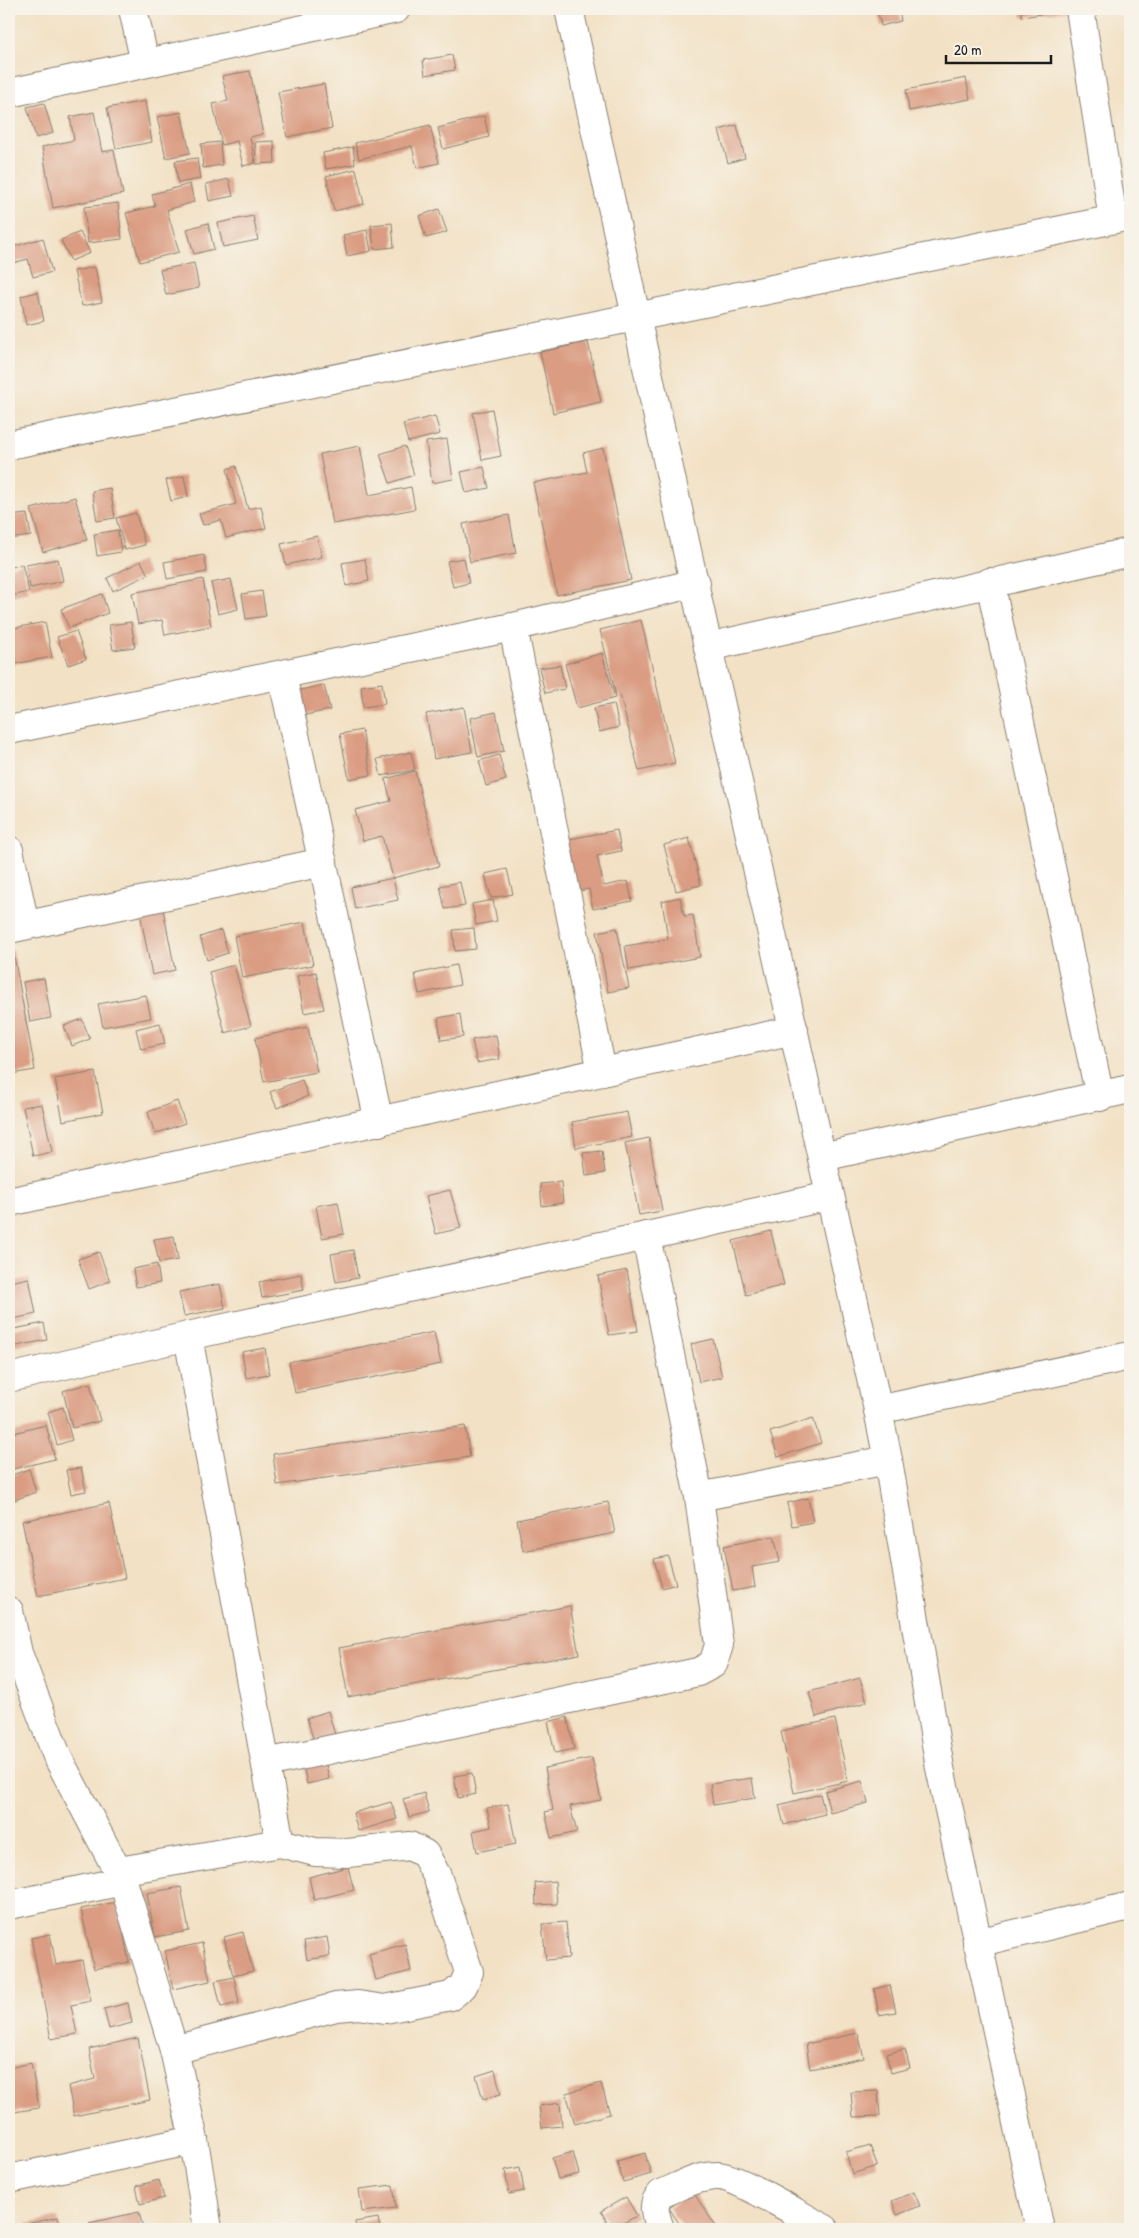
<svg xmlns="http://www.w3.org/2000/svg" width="1139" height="2238" viewBox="0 0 1139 2238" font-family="'Patrick Hand',sans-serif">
  <rect width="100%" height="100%" fill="#f7f3e8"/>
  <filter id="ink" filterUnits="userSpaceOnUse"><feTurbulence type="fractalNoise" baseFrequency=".02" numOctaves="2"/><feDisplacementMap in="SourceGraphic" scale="10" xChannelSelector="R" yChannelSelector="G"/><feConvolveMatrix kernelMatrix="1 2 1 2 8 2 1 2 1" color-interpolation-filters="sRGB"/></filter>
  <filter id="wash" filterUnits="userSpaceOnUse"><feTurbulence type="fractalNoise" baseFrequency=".0096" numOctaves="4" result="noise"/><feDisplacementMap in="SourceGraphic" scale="20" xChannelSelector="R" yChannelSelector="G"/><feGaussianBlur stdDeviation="1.12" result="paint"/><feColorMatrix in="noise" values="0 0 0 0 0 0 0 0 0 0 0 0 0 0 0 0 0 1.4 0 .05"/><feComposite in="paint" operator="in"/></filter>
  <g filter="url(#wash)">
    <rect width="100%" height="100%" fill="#f2e1c5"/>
    <g id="blocks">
      <g fill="#da9c82">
        <path d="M877 9H899L901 21 881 26Z"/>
        <path d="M1021 9H1067L1068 10 1022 17Z"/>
        <path d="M452 55 455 70 425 75 423 60Z"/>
        <path d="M250 71 263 134 250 137 255 163 243 166 237 141 222 145 213 104 228 101 222 76Z"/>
        <path d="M966 78 970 99 909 111 906 90Z"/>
        <path d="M324 84 332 128 287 137 278 92Z"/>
        <path d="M145 101 152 142 116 149 107 108Z"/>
        <path d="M44 103 53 133 36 138 27 107Z"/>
        <path d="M94 112 102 152 114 150 123 194 53 208 42 147 74 140 70 117Z"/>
        <path d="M181 112 190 153 166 158 157 117Z"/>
        <path d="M484 116 489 137 443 149 438 128Z"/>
        <path d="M430 125 439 163 417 168 412 146 359 159 355 143Z"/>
        <path d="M737 125 745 158 728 163 719 130Z"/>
        <path d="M274 141 275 163 256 164 255 142Z"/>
        <path d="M220 142 222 165 203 168 201 144Z"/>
        <path d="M353 147 355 164 326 169 323 153Z"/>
        <path d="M197 158 200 179 178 183 175 161Z"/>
        <path d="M356 169 364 204 334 211 326 176Z"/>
        <path d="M229 179 233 196 209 201 206 184Z"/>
        <path d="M190 184 194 202 167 210 179 252 140 262 126 213 155 206 152 194Z"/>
        <path d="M118 203 122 239 88 243 84 207Z"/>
        <path d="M439 209 447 232 426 238 419 216Z"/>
        <path d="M253 216 258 240 223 247 218 223Z"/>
        <path d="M208 223 214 249 194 254 187 229Z"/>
        <path d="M392 223 394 247 374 249 371 225Z"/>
        <path d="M9 226 15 246 43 238 52 272 33 277 28 259 9 264Z"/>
        <path d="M367 230 371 251 347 256 343 235Z"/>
        <path d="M80 232 90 253 71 261 61 240Z"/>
        <path d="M194 263 199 288 166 295 160 270Z"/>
        <path d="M95 267 102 302 82 306 74 271Z"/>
        <path d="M38 292 44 321 26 325 21 296Z"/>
        <path d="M588 342 601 402 553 413 540 352Z"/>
        <path d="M492 409 501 456 482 460 473 413Z"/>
        <path d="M435 416 440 434 408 442 403 424Z"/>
        <path d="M447 439 453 479 432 483 426 442Z"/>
        <path d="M360 446 369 495 411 487 415 509 333 524 320 454Z"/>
        <path d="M405 446 414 475 390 483 380 454Z"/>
        <path d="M603 448 631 580 557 595 533 483 587 472 583 453Z"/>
        <path d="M236 466 248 509 261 506 266 528 226 538 221 520 203 525 199 514 236 504 227 469Z"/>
        <path d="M484 467 489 488 466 493 461 472Z"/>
        <path d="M184 476 188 497 171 501 166 480Z"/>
        <path d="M110 488 115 518 97 521 92 491Z"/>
        <path d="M75 497 87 540 43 552 31 509Z"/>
        <path d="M136 513 145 545 125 550 116 518Z"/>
        <path d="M27 514 31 536 9 539V516Z"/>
        <path d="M509 515 516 553 470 562 463 524Z"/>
        <path d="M118 530 121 552 97 556 94 534Z"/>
        <path d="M317 536 322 557 286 565 281 544Z"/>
        <path d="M204 555 207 572 167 579 164 562Z"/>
        <path d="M464 558 469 583 453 587 447 561Z"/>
        <path d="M58 559 63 581 30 588 26 565Z"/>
        <path d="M365 559 369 581 346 586 342 563Z"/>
        <path d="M141 561 148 575 113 591 107 578Z"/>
        <path d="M22 564 29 592 11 596 9 568Z"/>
        <path d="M203 579 211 626 165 635 162 620 138 624 132 593Z"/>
        <path d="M231 579 238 609 218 614 211 583Z"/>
        <path d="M262 591 266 616 246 619 242 594Z"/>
        <path d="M102 594 108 613 69 628 61 609Z"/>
        <path d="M641 620 675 763 639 771 620 695 616 696 600 630Z"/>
        <path d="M45 622 52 657 9 665V629Z"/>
        <path d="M131 622 135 647 113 650 109 625Z"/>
        <path d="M76 631 86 659 68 665 57 637Z"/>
        <path d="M602 653 615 698 577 708 565 664Z"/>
        <path d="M560 665 565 689 545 693 539 668Z"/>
        <path d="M382 683 385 704 363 707 361 686Z"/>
        <path d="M324 685 330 710 291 718 286 693Z"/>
        <path d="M614 704 619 727 599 732 594 708Z"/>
        <path d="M464 707 472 752 434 759 426 714Z"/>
        <path d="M496 712 504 751 478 757 470 718Z"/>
        <path d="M362 730 371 775 349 779 340 734Z"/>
        <path d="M411 752 415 770 381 776 377 759Z"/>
        <path d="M499 755 506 780 486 786 479 761Z"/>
        <path d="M415 771 439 866 393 878 398 900 355 909 351 887 393 878 382 836 363 841 355 810 391 801 385 779Z"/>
        <path d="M617 830 621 851 597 856 604 886 628 881 632 901 593 909 589 889 574 892 564 840Z"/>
        <path d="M689 838 701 885 676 891 664 845Z"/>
        <path d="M507 869 513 894 491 898 485 874Z"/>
        <path d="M460 882 465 906 445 909 440 886Z"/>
        <path d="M680 897 684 916 693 915 700 957 629 970 625 946 668 939 662 901Z"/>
        <path d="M493 900 497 921 476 925 472 904Z"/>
        <path d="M163 909 175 970 152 975 140 913Z"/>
        <path d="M305 922 313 965 242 978 234 936Z"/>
        <path d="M474 928 476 949 455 951 453 930Z"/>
        <path d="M617 928 629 988 608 992 597 932Z"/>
        <path d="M221 930 228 953 207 960 200 937Z"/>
        <path d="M13 950 35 1070 11 1074 9 1059V951Z"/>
        <path d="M234 965 251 1026 225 1033 209 972Z"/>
        <path d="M456 965 460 985 419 994 415 974Z"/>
        <path d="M316 972 324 1009 304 1013 297 976Z"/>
        <path d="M44 978 51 1018 30 1022 23 982Z"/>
        <path d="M146 995 151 1018 103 1027 98 1004Z"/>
        <path d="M460 1014 463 1037 441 1040 438 1018Z"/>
        <path d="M82 1019 90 1039 72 1046 64 1026Z"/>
        <path d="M160 1023 165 1044 141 1049 136 1029Z"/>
        <path d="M308 1027 317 1072 264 1082 255 1038Z"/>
        <path d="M496 1035 500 1059 477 1063 472 1040Z"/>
        <path d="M95 1072 103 1113 63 1121 55 1079Z"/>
        <path d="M302 1080 308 1096 277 1108 270 1092Z"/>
        <path d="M177 1101 185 1123 155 1134 148 1112Z"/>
        <path d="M42 1104 52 1152 33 1156 23 1107Z"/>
        <path d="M627 1112 632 1137 576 1148 572 1122Z"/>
        <path d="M649 1138 662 1211 639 1215 625 1143Z"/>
        <path d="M602 1151 605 1173 586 1176 583 1153Z"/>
        <path d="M561 1182 563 1203 542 1206 540 1184Z"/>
        <path d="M450 1190 461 1228 436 1234 426 1196Z"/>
        <path d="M338 1202 344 1234 322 1238 316 1206Z"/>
        <path d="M771 1231 784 1285 746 1295 733 1241Z"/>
        <path d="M174 1236 178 1260 159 1263 154 1239Z"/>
        <path d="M353 1250 358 1278 336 1282 331 1254Z"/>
        <path d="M99 1252 110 1281 89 1289 78 1259Z"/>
        <path d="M157 1264 160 1283 136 1287 133 1269Z"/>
        <path d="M627 1270 638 1331 609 1335 598 1276Z"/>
        <path d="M301 1274 304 1290 262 1298 259 1282Z"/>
        <path d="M29 1278 36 1314 9 1320V1282Z"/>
        <path d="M220 1284 225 1308 184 1316 179 1292Z"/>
        <path d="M44 1323 47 1340 11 1347 9 1330Z"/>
        <path d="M434 1332 441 1364 295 1393 289 1362Z"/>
        <path d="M713 1339 722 1377 699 1382 691 1344Z"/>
        <path d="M265 1348 269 1374 246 1378 242 1352Z"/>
        <path d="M90 1383 100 1421 72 1428 63 1391Z"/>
        <path d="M63 1407 72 1440 57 1445 48 1412Z"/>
        <path d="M813 1418 821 1443 778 1457 770 1432Z"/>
        <path d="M46 1425 55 1459 9 1470V1434Z"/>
        <path d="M465 1426 470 1457 277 1485 273 1454Z"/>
        <path d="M81 1468 86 1491 71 1494 66 1470Z"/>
        <path d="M29 1469 36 1492 9 1502V1476Z"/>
        <path d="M808 1498 813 1522 792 1526 787 1503Z"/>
        <path d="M608 1502 615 1533 523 1551 517 1520Z"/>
        <path d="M109 1503 125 1578 38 1596 22 1521Z"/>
        <path d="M774 1536 780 1562 752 1567 755 1587 733 1591 724 1546Z"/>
        <path d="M668 1556 676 1584 662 1588 654 1559Z"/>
        <path d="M570 1606 579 1654 348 1697 339 1648Z"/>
        <path d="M860 1678 867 1702 816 1717 809 1692Z"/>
        <path d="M328 1711 335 1735 314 1742 307 1718Z"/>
        <path d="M567 1717 574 1749 555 1753 548 1722Z"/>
        <path d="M835 1719 848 1781 794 1793 781 1731Z"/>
        <path d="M592 1758 601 1800 570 1806 577 1832 551 1838 545 1812 553 1810 545 1768Z"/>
        <path d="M325 1760 329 1779 307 1784 303 1765Z"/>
        <path d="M472 1773 476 1794 458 1798 454 1776Z"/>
        <path d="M752 1778 755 1798 713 1805 710 1784Z"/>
        <path d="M862 1781 868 1803 830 1813 825 1791Z"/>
        <path d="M424 1793 429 1812 409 1817 403 1799Z"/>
        <path d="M820 1794 825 1814 784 1825 779 1805Z"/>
        <path d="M391 1802 397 1819 358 1831 353 1813Z"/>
        <path d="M508 1804 516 1844 477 1852 473 1831 491 1827 487 1808Z"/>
        <path d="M348 1867 354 1890 314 1900 309 1877Z"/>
        <path d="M555 1881 557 1904 536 1905 535 1883Z"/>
        <path d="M181 1887 189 1931 155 1937 147 1893Z"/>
        <path d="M117 1902 129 1962 94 1969 81 1909Z"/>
        <path d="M566 1922 569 1958 546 1960 542 1924Z"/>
        <path d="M243 1932 253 1971 233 1976 224 1937Z"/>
        <path d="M50 1934 56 1965 82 1960 91 2001 71 2005 77 2034 51 2039 31 1938Z"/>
        <path d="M327 1937 330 1956 307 1960 304 1941Z"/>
        <path d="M202 1943 210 1981 173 1989 165 1951Z"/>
        <path d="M405 1944 411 1971 376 1980 369 1954Z"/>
        <path d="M234 1977 239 2003 221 2007 215 1981Z"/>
        <path d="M890 1985 896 2012 879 2015 874 1989Z"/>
        <path d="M128 2003 132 2023 109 2029 104 2009Z"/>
        <path d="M858 2033 864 2058 810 2069 806 2044Z"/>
        <path d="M138 2038 150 2100 74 2116 68 2086 95 2079 89 2049Z"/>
        <path d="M905 2049 910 2068 891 2073 886 2054Z"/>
        <path d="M31 2063 39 2108 14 2112 9 2085V2068Z"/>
        <path d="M495 2070 501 2094 483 2099 476 2076Z"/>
        <path d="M601 2083 610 2114 575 2124 566 2093Z"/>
        <path d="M878 2091 880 2116 853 2117 851 2092Z"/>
        <path d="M560 2103 562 2126 542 2128 539 2106Z"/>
        <path d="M870 2145 877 2166 852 2174 846 2152Z"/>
        <path d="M573 2152 579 2174 558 2179 552 2158Z"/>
        <path d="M645 2153 651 2174 623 2182 617 2161Z"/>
        <path d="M520 2167 524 2191 509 2194 505 2170Z"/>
        <path d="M159 2180 164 2198 140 2204 136 2186Z"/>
        <path d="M393 2185 396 2208 362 2212 359 2189Z"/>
        <path d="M693 2192 717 2228 716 2229H683L669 2208Z"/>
        <path d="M914 2192 920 2206 897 2215 892 2201Z"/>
        <path d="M626 2197 637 2216 611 2229 601 2211Z"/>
        <path d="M139 2212 143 2229H91L89 2223Z"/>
        <path d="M58 2217 61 2229H9V2228Z"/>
        <path d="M378 2218 380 2229H356L355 2222Z"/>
      </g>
    </g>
  </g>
  <g filter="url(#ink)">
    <use href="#blocks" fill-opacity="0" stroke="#877e70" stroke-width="1"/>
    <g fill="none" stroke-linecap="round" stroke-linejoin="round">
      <defs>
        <g id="minor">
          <path d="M133 9 145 63"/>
          <path d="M1080 9 1113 219"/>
          <path d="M9 93 396 9"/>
          <path d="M990 582 1100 1097"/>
          <path d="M513 627 602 1072"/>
          <path d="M708 647 1130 552"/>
          <path d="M282 675 379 1122"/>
          <path d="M9 730 513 627 696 583"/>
          <path d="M9 850 25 925"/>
          <path d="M9 929 323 862"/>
          <path d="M822 1157 1130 1089"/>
          <path d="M9 1202 794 1030"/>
          <path d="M188 1336 280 1843"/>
          <path d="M9 1378 188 1336 830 1196"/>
          <path d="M878 1410 1130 1356"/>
          <path d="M699 1497 888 1460"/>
          <path d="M9 1611 18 1653 57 1756 123 1881 174 2050 194 2140 208 2229"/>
          <path d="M266 1763 698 1672 713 1664 719 1645 699 1497 646 1236"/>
          <path d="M119 1871 280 1843 315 1852 348 1853 410 1846 425 1854 437 1876 469 1972 463 1986 451 1996 385 2009 358 2005 336 2007 174 2050"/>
          <path d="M9 1905 123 1881"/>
          <path d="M977 1943 1130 1906"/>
          <path d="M9 2179 194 2140"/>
          <path d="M660 2229C656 2216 650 2205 661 2194 678 2187 698 2176 717 2176 736 2175 804 2218 825 2229"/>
        </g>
        <g id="tertiary">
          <path d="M569 9 708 647 878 1410 888 1460 940 1768 1040 2229"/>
          <path d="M9 445 1130 216"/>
        </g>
      </defs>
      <use href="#minor" stroke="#877e70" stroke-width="30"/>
      <use href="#tertiary" stroke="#877e70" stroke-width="30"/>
      <use href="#minor" stroke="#fff" stroke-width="28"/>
      <use href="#tertiary" stroke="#fff" stroke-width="28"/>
    </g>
  </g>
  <rect width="1139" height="2238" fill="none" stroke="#f7f3e8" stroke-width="30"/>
  <path d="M946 55v8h105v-8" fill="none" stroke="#1c1c1c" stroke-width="2.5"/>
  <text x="954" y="55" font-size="15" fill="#1c1c1c" stroke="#f7f3e8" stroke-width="4" paint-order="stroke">20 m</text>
</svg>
